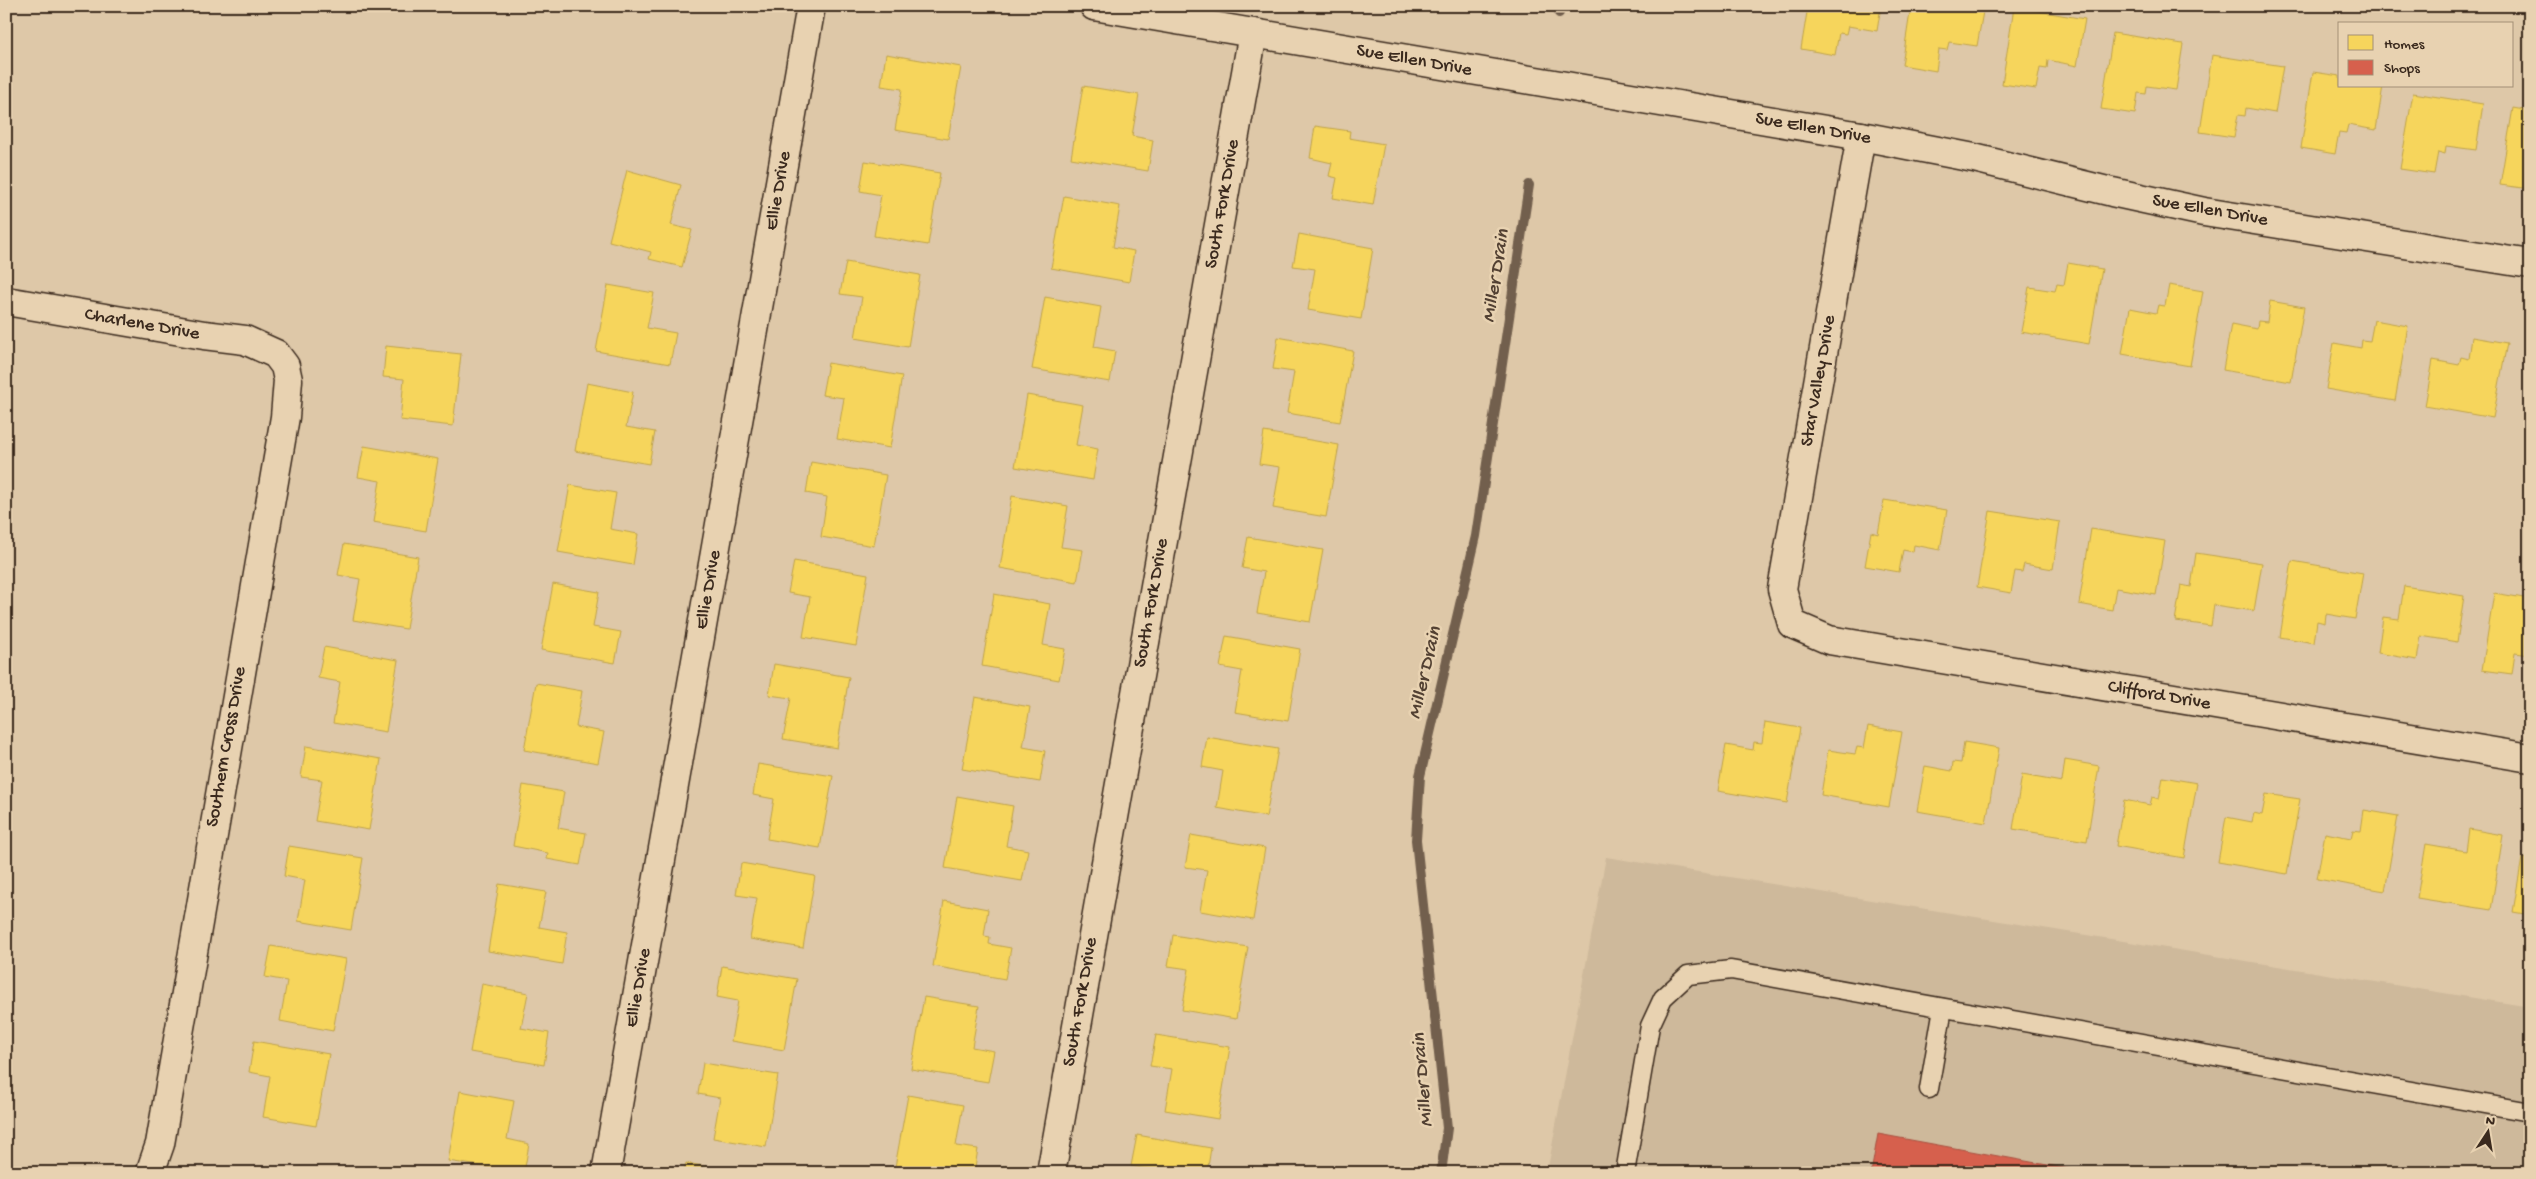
<svg xmlns="http://www.w3.org/2000/svg" width="2536" height="1179" viewBox="0 0 2536 1179" font-family="'Gochi Hand',sans-serif">
  <rect width="100%" height="100%" fill="#dec8a8"/>
  <filter id="ink" filterUnits="userSpaceOnUse"><feTurbulence type="fractalNoise" baseFrequency=".02" numOctaves="2"/><feDisplacementMap in="SourceGraphic" scale="10" xChannelSelector="R" yChannelSelector="G"/><feConvolveMatrix kernelMatrix="1 2 1 2 8 2 1 2 1" color-interpolation-filters="sRGB"/></filter>
  <g filter="url(#ink)">
    <path fill="#ceb99b" d="M1606 857 2530 1007V1173H1547Z"/>
    <g fill="#f6d55c" stroke="#bea249">
      <path d="M1808 6H1881L1877 31 1848 26 1846 34 1839 33 1835 55 1801 49Z"/>
      <path d="M1911 6H1984L1977 46 1949 42 1947 50 1939 49 1936 71 1902 65Z"/>
      <path d="M2014 7 2085 19 2077 66 2048 60 2047 69 2040 68 2036 89 2002 84Z"/>
      <path d="M2113 33 2183 44 2176 90 2147 86 2146 94 2138 93 2135 114 2101 109Z"/>
      <path d="M886 54 961 67 948 139 895 130 902 89 881 86Z"/>
      <path d="M2212 55 2283 66 2275 113 2246 108 2245 116 2238 115 2234 137 2200 132Z"/>
      <path d="M2313 72 2340 76V86H2383L2376 130 2348 125 2346 133 2339 132 2335 154 2301 148Z"/>
      <path d="M1083 86 1139 95 1132 136 1153 140 1148 171 1071 158Z"/>
      <path d="M2413 93 2483 104 2476 150 2446 146 2445 154 2438 152 2434 174 2400 169Z"/>
      <path d="M2513 108 2530 111V189L2500 185Z"/>
      <path d="M1315 126 1350 131 1349 138 1384 144 1373 205 1333 198 1337 178 1329 176 1332 163 1310 158Z"/>
      <path d="M865 161 940 173 928 245 874 236 881 195 860 191Z"/>
      <path d="M627 170 681 185 671 225 692 230 682 267 649 259 651 252 609 241Z"/>
      <path d="M1064 196 1120 206 1113 247 1134 251 1129 282 1051 268Z"/>
      <path d="M1299 234 1373 248 1361 319 1308 310 1315 269 1293 266Z"/>
      <path d="M846 262 920 275 908 347 855 338 862 297 840 294Z"/>
      <path d="M2068 263 2102 269 2089 344 2021 332 2029 287 2055 291 2057 284 2064 285Z"/>
      <path d="M608 285 654 293 647 328 676 333 670 364 596 351Z"/>
      <path d="M2169 285 2203 291 2190 366 2122 354 2130 308 2156 313 2158 305 2165 306Z"/>
      <path d="M1045 297 1101 307 1094 347 1115 351 1110 382 1032 369Z"/>
      <path d="M2270 301 2304 307 2291 382 2223 370 2231 324 2257 329 2258 321 2267 322Z"/>
      <path d="M2374 320 2408 326 2395 401 2326 389 2334 343 2361 348 2362 340 2370 341Z"/>
      <path d="M1278 337 1353 351 1340 422 1287 413 1294 372 1273 369Z"/>
      <path d="M2472 337 2507 343 2493 418 2425 406 2433 360 2459 365 2461 357 2469 359Z"/>
      <path d="M386 346 461 354 453 426 400 420 404 379 383 377Z"/>
      <path d="M828 363 902 376 890 448 837 439 844 398 822 395Z"/>
      <path d="M587 383 633 392 626 427 655 432 649 464 575 451Z"/>
      <path d="M1027 395 1083 405 1076 445 1098 449 1093 480 1015 467Z"/>
      <path d="M1264 432 1339 445 1326 517 1273 508 1280 467 1259 464Z"/>
      <path d="M364 446 438 459 426 531 373 522 380 481 358 477Z"/>
      <path d="M811 462 886 475 874 546 821 537 827 497 806 493Z"/>
      <path d="M570 485 616 493 610 529 638 534 633 565 558 552Z"/>
      <path d="M1012 496 1068 506 1061 547 1083 550 1077 582 1000 568Z"/>
      <path d="M1884 500 1947 510 1940 550 1914 545 1913 552 1903 550 1899 572 1865 566 1871 532 1878 534Z"/>
      <path d="M1990 511 2060 522 2053 569 2024 564 2022 572 2015 571 2011 593 1977 587Z"/>
      <path d="M2091 529 2165 541 2156 595 2116 588 2112 610 2079 604Z"/>
      <path d="M1248 537 1323 550 1310 622 1257 613 1264 572 1242 568Z"/>
      <path d="M344 544 418 557 406 629 353 620 360 579 338 575Z"/>
      <path d="M2196 553 2262 563 2254 611 2214 605 2211 626 2175 621 2181 585 2191 587Z"/>
      <path d="M794 561 868 574 856 646 803 637 810 597 788 593Z"/>
      <path d="M2292 561 2363 573 2355 619 2326 614 2325 623 2317 621 2314 643 2280 637Z"/>
      <path d="M553 584 599 592 593 627 621 632 615 663 541 650Z"/>
      <path d="M2404 586 2464 596 2457 642 2421 636 2417 660 2378 653 2383 617 2399 619Z"/>
      <path d="M2494 593 2530 599V655L2515 653 2512 674 2482 670Z"/>
      <path d="M994 594 1050 604 1043 645 1065 649 1059 680 982 666Z"/>
      <path d="M1226 636 1300 649 1288 721 1235 712 1242 671 1220 667Z"/>
      <path d="M324 647 398 660 386 732 333 723 340 682 318 678Z"/>
      <path d="M774 664 849 677 837 748 783 739 791 698 769 695Z"/>
      <path d="M536 683 582 691 576 727 604 732 598 763 524 750Z"/>
      <path d="M975 697 1030 707 1023 747 1045 751 1040 782 962 769Z"/>
      <path d="M1765 722 1800 728 1787 803 1718 791 1726 745 1753 750 1754 742 1762 743Z"/>
      <path d="M1868 726 1902 732 1889 807 1821 795 1828 750 1855 754 1857 747 1864 748Z"/>
      <path d="M1207 737 1278 749 1266 817 1217 808 1223 771 1202 767Z"/>
      <path d="M1964 742 1999 748 1986 823 1917 811 1925 766 1952 771 1953 762 1961 763Z"/>
      <path d="M306 746 381 759 369 830 315 821 322 780 301 777Z"/>
      <path d="M2065 760 2099 766 2087 841 2013 829 2022 775 2062 782Z"/>
      <path d="M758 764 833 776 820 848 767 839 774 799 753 795Z"/>
      <path d="M2163 777 2197 783 2184 858 2116 846 2124 800 2150 805 2152 797 2159 799Z"/>
      <path d="M523 785 564 792 558 828 586 833 580 865 547 859 548 853 513 846Z"/>
      <path d="M2266 794 2300 799 2287 874 2218 862 2226 817 2252 822 2254 813 2262 815Z"/>
      <path d="M957 796 1013 806 1006 846 1028 850 1022 881 945 868Z"/>
      <path d="M2364 810 2398 816 2385 891 2317 879 2325 833 2351 838 2353 830 2361 831Z"/>
      <path d="M2469 829 2503 835 2491 910 2417 898 2426 844 2466 851Z"/>
      <path d="M1191 835 1265 848 1253 920 1200 911 1207 870 1185 867Z"/>
      <path d="M289 846 363 858 351 930 298 921 305 880 284 876Z"/>
      <path d="M2522 858 2530 860V915L2513 912Z"/>
      <path d="M741 863 815 876 803 948 750 939 757 898 736 895Z"/>
      <path d="M499 884 546 892 539 927 567 932 562 964 488 951Z"/>
      <path d="M944 901 988 909 984 936 990 937 989 944 1011 948 1005 979 933 966Z"/>
      <path d="M1173 935 1248 947 1236 1019 1182 1010 1189 969 1168 966Z"/>
      <path d="M271 946 346 959 333 1031 280 1021 287 981 265 977Z"/>
      <path d="M722 966 797 979 784 1050 731 1041 738 1001 717 997Z"/>
      <path d="M482 984 528 993 521 1028 549 1033 544 1065 470 1052Z"/>
      <path d="M924 997 979 1006 972 1047 994 1051 988 1082 911 1069Z"/>
      <path d="M1156 1035 1230 1047 1218 1119 1165 1110 1172 1069 1150 1066Z"/>
      <path d="M254 1041 329 1054 316 1126 263 1117 270 1076 249 1072Z"/>
      <path d="M703 1063 778 1075 766 1147 713 1138 720 1098 698 1094Z"/>
      <path d="M460 1091 514 1101 507 1139 529 1144 524 1173 448 1161Z"/>
      <path d="M908 1095 963 1105 956 1146 978 1149 974 1173H927L895 1167Z"/>
      <path d="M1137 1135 1211 1148 1207 1173H1152L1153 1170 1131 1166Z"/>
      <path d="M686 1163 741 1173H684Z"/>
    </g>
    <path fill="#d6604d" stroke="#a8503f" d="M1878 1134 2091 1173H1871Z"/>
    <g fill="none" stroke-linecap="round" stroke-linejoin="round">
      <g stroke="#725f4d" stroke-width="10">
        <path d="M1558 6 1559 13"/>
        <path d="M1441 1173 1447 1128 1416 840 1420 776 1476 536 1529 185"/>
      </g>
      <defs>
        <g id="service">
          <path d="M1929 1089 1943 1008"/>
          <path d="M1625 1173 1650 1026 1663 998 1688 975 1731 970 2530 1112"/>
        </g>
        <g id="minor">
          <path d="M1094 6 1861 136 1974 158 2112 192 2204 212 2530 264"/>
          <path d="M1861 136 1782 589 1792 624 1829 640 2530 758"/>
          <path d="M6 301 204 335 245 340 276 354 285 366 288 380 285 417 160 1144 152 1167 154 1173"/>
          <path d="M606 1173 811 6"/>
          <path d="M1051 1173 1253 33"/>
        </g>
      </defs>
      <use href="#service" stroke="#3b2a1e" stroke-width="21"/>
      <use href="#minor" stroke="#3b2a1e" stroke-width="31"/>
      <use href="#service" stroke="#e8d2b1" stroke-width="18"/>
      <use href="#minor" stroke="#e8d2b1" stroke-width="28"/>
    </g>
  </g>
  <g text-anchor="middle" dominant-baseline="central" stroke-width="5" stroke-linejoin="round" paint-order="stroke">
    <g font-size="19" fill="#3b2a1e" stroke="#e8d2b1">
      <text transform="translate(1414 61) rotate(10)">Sue Ellen Drive</text>
      <text transform="translate(1813 129) rotate(10)">Sue Ellen Drive</text>
      <text transform="translate(779 191) rotate(-80)">Ellie Drive</text>
      <text transform="translate(1223 204) rotate(-80)">South Fork Drive</text>
      <text transform="translate(2210 211) rotate(10)">Sue Ellen Drive</text>
      <text transform="translate(142 325) rotate(10)">Charlene Drive</text>
      <text transform="translate(1819 381) rotate(-80)">Star Valley Drive</text>
      <text transform="translate(709 590) rotate(-80)">Ellie Drive</text>
      <text transform="translate(1152 603) rotate(-80)">South Fork Drive</text>
      <text transform="translate(2159 696) rotate(10)">Clifford Drive</text>
      <text transform="translate(227 747) rotate(-80)">Southern Cross Drive</text>
      <text transform="translate(639 988) rotate(-80)">Ellie Drive</text>
      <text transform="translate(1081 1002) rotate(-80)">South Fork Drive</text>
    </g>
    <g font-size="20" font-style="italic" fill="#524032" stroke="#e8d2b1">
      <text transform="translate(1497 276) rotate(-81)">Miller Drain</text>
      <text transform="translate(1426 673) rotate(-77)">Miller Drain</text>
      <text transform="translate(1424 1080) rotate(-95)">Miller Drain</text>
    </g>
  </g>
  <rect width="2536" height="1179" fill="none" stroke="#e8d2b1" stroke-width="25"/>
  <rect x="12" y="12" width="2511" height="1154" fill="none" stroke="#3b2a1e" stroke-width="2" filter="url(#ink)"/>
  <rect x="2338" y="22" width="175" height="65" fill="#e8d2b1" stroke="#a38f76"/>
  <rect x="2348" y="35" width="25" height="15" fill="#f6d55c" stroke="#a38f76"/>
  <text x="2384" y="48" font-size="15" fill="#3b2a1e">Homes</text>
  <rect x="2348" y="60" width="25" height="15" fill="#d6604d" stroke="#a38f76"/>
  <text x="2384" y="72" font-size="15" fill="#3b2a1e">Shops</text>
  <g transform="translate(2488 1132) rotate(12)" stroke="#e8d2b1" stroke-width="4" paint-order="stroke">
  <path d="M0-4L9 19L0 12L-9 19Z" fill="#3b2a1e"/>
  <text y="-8" font-size="14" font-weight="bold" text-anchor="middle" fill="#3b2a1e">N</text>
  </g>
</svg>
